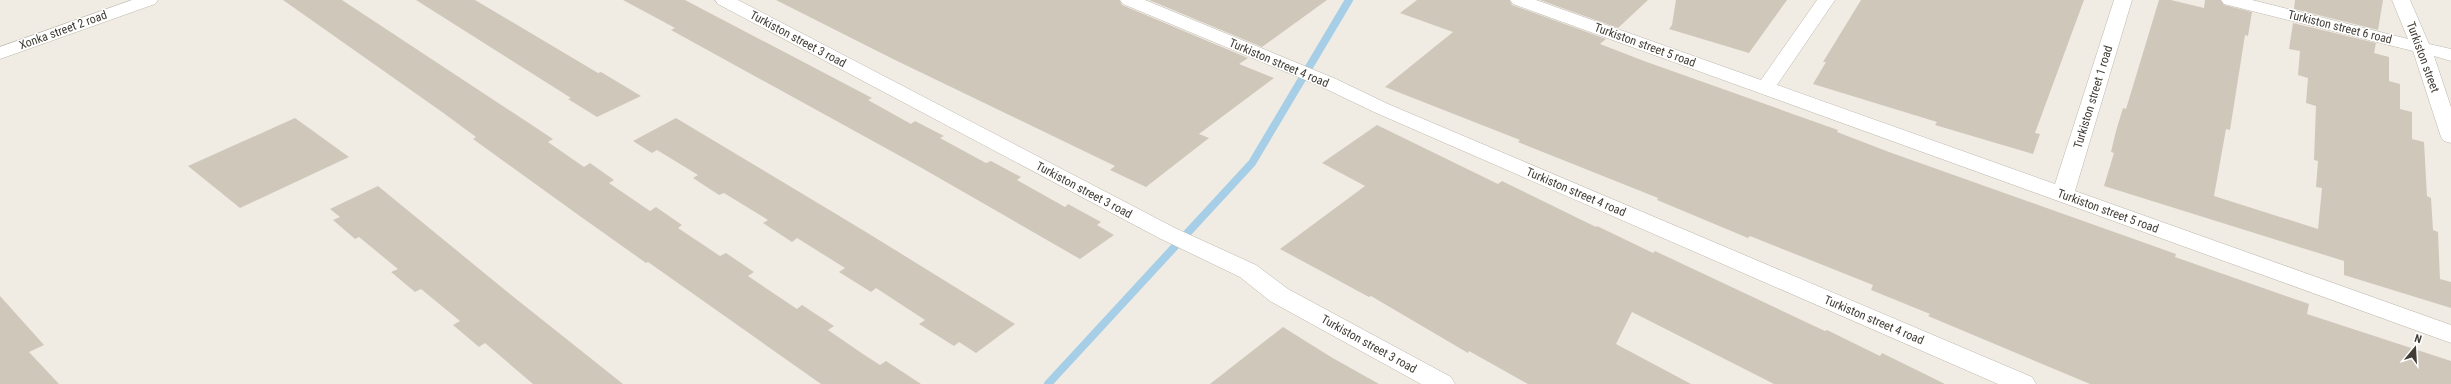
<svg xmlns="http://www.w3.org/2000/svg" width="2451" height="384" viewBox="0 0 2451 384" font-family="'Roboto Condensed',sans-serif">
  <rect width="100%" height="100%" fill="#f0ece4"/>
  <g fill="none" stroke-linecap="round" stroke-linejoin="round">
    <path stroke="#a6cfe7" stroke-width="8" d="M1048 384 1252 163 1349 0"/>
  </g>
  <g fill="#d0c7bb">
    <path d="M283 0H342L553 139 548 142 584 167 590 163 614 180 609 183 650 211 656 207 682 225 678 228 720 256 726 253 754 272 748 276 797 309 802 305 834 326 828 330 863 354 880 365 886 361 921 384H821L648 262 646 263 577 214 473 139 476 137 442 112Z"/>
    <path d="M416 0H475L598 73 601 72 641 96 597 117 568 99 571 98Z"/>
    <path d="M623 0H685L872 98 868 100 911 124 915 121 944 136 940 138 986 163 991 161 1021 177 1017 180 1065 207 1068 204 1101 222 1097 225 1114 235 1080 259 920 167 671 30 675 28Z"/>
    <path d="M776 0H1119L1122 5 1248 58 1239 64 1274 78 1199 134 1209 138 1146 187 1110 170 1115 166 893 59Z"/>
    <path d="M1149 0H1327L1262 47Z"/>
    <path d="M1417 0H1509L1512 5 1606 39 1600 44 1644 61 1838 130 1837 132 1889 152 2058 212 2176 254 2175 257 2309 304 2307 314 2451 361V384H2090L1928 316 1930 314 1871 290 1873 285 1750 236 1748 238 1657 200 1658 198 1518 142 1520 140 1385 87 1453 32 1400 13Z"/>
    <path d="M1540 0H1648L1618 28Z"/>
    <path d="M1676 0H1787L1749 53 1669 29 1672 25Z"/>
    <path d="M1861 0H2084L2035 133 2040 134 2033 154 1935 125 1937 122 1813 84 1826 62H1823Z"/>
    <path d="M2159 0H2171L2204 8 2205 0H2220L2224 5 2252 12 2248 36 2245 35 2230 130 2226 129 2214 196 2318 229 2322 188 2316 187 2318 161 2314 160 2316 106 2306 103 2308 78 2298 75 2300 51 2289 49 2293 23 2376 43 2374 53 2389 57V81L2400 84V109L2412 112V139L2424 142 2427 196 2431 198 2433 230 2438 232 2440 279 2451 282V308L2344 275V261L2104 186 2114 153 2111 152 2116 131 2123 108 2126 109Z"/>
    <path d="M2295 0H2383L2378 30 2294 9Z"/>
    <path d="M295 118 349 157 240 208 188 166Z"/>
    <path d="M676 118 866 232 1015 324 976 353 959 342 954 346 919 324 925 320 876 288 871 292 839 272 845 268 797 238 792 242 763 223 768 220 724 193 719 195 693 178 698 175 657 150 652 153 633 141Z"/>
    <path d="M1377 125 1498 184 1502 181 1596 227 1597 226 1653 253 1655 251 1825 331 1827 330 1880 356 1882 353 1945 384H1774L1632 312 1616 344 1691 384H1528L1469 351 1468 353 1371 296 1369 297 1280 249 1365 186 1322 163Z"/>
    <path d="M378 186 505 290 623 384H533L485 343 479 347 453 325 460 321 421 289 415 292 391 272 398 269 359 237 355 239 333 220 340 217 330 209Z"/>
    <path d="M0 296 44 345 29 352 59 384H0Z"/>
    <path d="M1283 327 1331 357 1379 384H1210Z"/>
  </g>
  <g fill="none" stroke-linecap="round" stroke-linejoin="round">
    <defs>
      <g id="minor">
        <path d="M132 0H158L155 4 0 59V47Z"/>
        <path d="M715 0H738L1175 228 1256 265 1288 289 1451 377 1455 384H1421L1270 301 1240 277 1159 238 718 4Z"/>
        <path d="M1120 0H1145L1336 79 1388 104 2032 377 2036 384H1998L1374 112 1322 87 1123 4Z"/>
        <path d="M1510 0H1536L1761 80 1817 0H1835L1777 85 2055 184 2114 0H2132L2075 191 2451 325V343L1513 4Z"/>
        <path d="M2221 0H2252L2408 39 2392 0H2410L2429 44 2451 49V61L2434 56 2451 107V143L2444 141 2441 137 2413 51 2224 4Z"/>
      </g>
    </defs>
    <use href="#minor" stroke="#bdb6ab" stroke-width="1"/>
    <use href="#minor" fill="#fff" fill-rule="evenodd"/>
  </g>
  <g text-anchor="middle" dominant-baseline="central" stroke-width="3" stroke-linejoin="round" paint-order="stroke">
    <g font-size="12" fill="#413c35" stroke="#fff">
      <text transform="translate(2340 27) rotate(14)">Turkiston street 6 road</text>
      <text transform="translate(63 30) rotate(-20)">Xonka street 2 road</text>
      <text transform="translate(798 39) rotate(28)">Turkiston street 3 road</text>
      <text transform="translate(1645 45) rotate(20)">Turkiston street 5 road</text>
      <text transform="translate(2423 57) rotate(70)">Turkiston street</text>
      <text transform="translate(1279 63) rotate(23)">Turkiston street 4 road</text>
      <text transform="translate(2093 97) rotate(-73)">Turkiston street 1 road</text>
      <text transform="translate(1084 190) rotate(28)">Turkiston street 3 road</text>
      <text transform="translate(1576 192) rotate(23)">Turkiston street 4 road</text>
      <text transform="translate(2108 211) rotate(20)">Turkiston street 5 road</text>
      <text transform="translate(1874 320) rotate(23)">Turkiston street 4 road</text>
      <text transform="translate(1369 344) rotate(29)">Turkiston street 3 road</text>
    </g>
  </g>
  <g transform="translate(2415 348) rotate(18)" stroke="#ffffff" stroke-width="3" paint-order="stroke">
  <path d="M0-3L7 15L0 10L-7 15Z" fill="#413c35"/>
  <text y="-6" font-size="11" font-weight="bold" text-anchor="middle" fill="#413c35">N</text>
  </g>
</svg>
